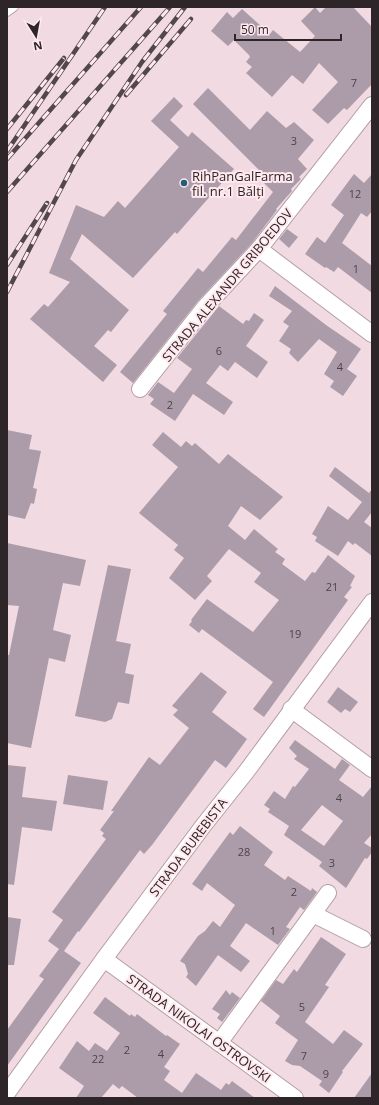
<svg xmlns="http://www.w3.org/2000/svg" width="379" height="1105" viewBox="0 0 379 1105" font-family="'Open Sans',sans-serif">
  <rect width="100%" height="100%" fill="#f1dae1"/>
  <g fill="#ac9caa" fill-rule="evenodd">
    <path d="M315 7 320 13 326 7H353L372 27V84L347 110 344 108 328 124 312 110 338 82 319 63 303 84 292 75 272 97 246 73 252 67 246 62 250 57 249 55 234 40 228 46 211 31 227 12 233 18 242 9 270 34 273 30 300 52 315 36 301 21Z"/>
    <path d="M208 88 250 130 267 111 286 128 294 122 314 140 298 159 307 169 299 177 301 179 291 189 292 191 276 209 277 210 252 243 198 301 133 383 120 372 167 314 163 311 198 268 203 272 232 237 236 240 273 192 258 177 262 173 193 104Z"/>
    <path d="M174 97 183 106 170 120 188 137 192 132 234 169 177 234 175 232 133 278 82 234 70 259 129 310 111 332 108 330 94 346 117 365 103 382 30 319 44 304 48 307 70 282 49 273 76 205 104 217 118 201 125 208 179 147 151 121Z"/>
    <path d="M354 174 364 183 372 174V211L367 217 361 213 342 243 372 266V293L338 267 334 272 326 267 325 268 305 254 317 237 325 243 344 215 331 205Z"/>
    <path d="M287 229 298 237 289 248 279 239Z"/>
    <path d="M275 286 326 325 361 349 347 369 357 376 343 396 330 387 334 381 324 374 337 352 319 339 298 362 289 353 291 349 279 341 289 326 283 322 292 311 269 296Z"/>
    <path d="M219 306 243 324 246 320 249 321 254 313 264 320 246 346 268 362 257 378 235 362 228 371 220 365 206 383 233 402 224 415 193 394 175 421 150 404 154 399 148 395 158 382 174 393 192 369 177 358Z"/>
    <path d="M7 430 32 435 29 449 41 451 33 488 37 489 34 504 31 503 25 519 7 515Z"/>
    <path d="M163 432 181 447 186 441 192 446 195 443 219 464 228 454 283 497 260 520 241 506 228 526 245 540 254 529 278 549 275 552 285 559 282 564 305 581 312 572 315 573 328 555 355 576 350 586 352 587 344 597 348 600 264 717 253 709 273 682 202 629 199 633 189 625 192 621 191 620 207 599 253 632 279 600 254 582 261 573 229 549 207 576 212 581 195 600 169 578 184 558 174 550 178 545 139 513 178 467 152 445Z"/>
    <path d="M335 467 369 493 372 489V512L364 522 372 528V556L355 543 353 545 348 541 338 556 315 541 317 537 312 534 328 506 348 520 362 502 329 476Z"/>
    <path d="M7 543 86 560 80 586 63 583 53 630 71 635 65 662 49 658 31 748 7 743V655H9L19 606 7 605Z"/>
    <path d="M108 565 131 569 116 641 131 644 125 673 134 675 129 704 118 702 112 719 105 722 75 716Z"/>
    <path d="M201 672 227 692 212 712 247 739 226 768 215 760 152 845 144 854 140 850 79 932 78 931 64 951 81 963 7 1066V1030L44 979 39 976 59 949 48 941 63 920 52 912 106 839 102 836 104 833 100 830 114 811H111L149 757 160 765 189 728 173 715 178 710 172 706Z"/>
    <path d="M338 687 358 702 350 712 345 709 341 713 327 702Z"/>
    <path d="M295 740 335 769 342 759 350 765 339 780 363 797 372 786V834L364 843 372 848V852L367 859 365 858 346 888 319 866 322 862 284 835 289 826 268 812 270 809 264 805 274 791 285 799 293 786 295 787 309 769 294 759 297 756 289 748ZM322 805 343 821 324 846 301 830Z"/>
    <path d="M7 765 26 767 22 797 57 801 52 831 22 827 14 885 7 884Z"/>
    <path d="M68 775 108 781 103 810 63 804Z"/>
    <path d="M240 826 273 852 264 865 285 880 288 876 311 891 312 888 317 892 304 910 300 907 286 927 290 929 278 945 246 923 230 946 250 961 241 972 218 955 196 986 186 977 188 974 185 964 180 961 198 936 205 931 213 921 220 927 235 905 207 883 202 891 192 884 230 832 233 835Z"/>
    <path d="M7 917 21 919 14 965H7Z"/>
    <path d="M321 937 346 954 325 985 329 987 305 1022 333 1044 344 1030 363 1044 342 1071 343 1072 329 1093 319 1085 322 1081 300 1066 292 1065 285 1061 298 1040 275 1023 280 1016 261 1001 276 980 283 984 294 969 297 972Z"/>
    <path d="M226 990 230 995 232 992 240 998 222 1022 217 1018 220 1014 212 1009Z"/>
    <path d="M105 997 130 1016 131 1014 135 1017 137 1014 166 1036 167 1035 180 1044 164 1067 170 1071 164 1080 182 1093 196 1073 221 1090 226 1083 229 1085 232 1081 255 1098H138L122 1086 119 1089 113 1084 101 1098H76L84 1086 59 1068 77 1041 89 1051 95 1043 107 1051 120 1033 93 1013Z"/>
    <path d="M372 1073V1098H354Z"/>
  </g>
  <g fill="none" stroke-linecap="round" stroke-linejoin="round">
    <defs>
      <path id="service" d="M7 12 14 7"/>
      <g id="minor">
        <path d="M259 249 372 334"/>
        <path d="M140 389 205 307 259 249 372 105"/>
        <path d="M291 709 372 769"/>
        <path d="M313 914 363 939"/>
        <path d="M104 959 295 1098"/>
        <path d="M219 1043 328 893"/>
        <path d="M7 1093 104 959 203 826 246 772 372 602"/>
      </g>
    </defs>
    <use href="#service" stroke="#b39ea4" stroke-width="10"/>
    <use href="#minor" stroke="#b39ea4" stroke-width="18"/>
    <use href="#service" stroke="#fff" stroke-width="8"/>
    <use href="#minor" stroke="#fff" stroke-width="16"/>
    <defs>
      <g id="rail">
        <path d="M126 95 191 19"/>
        <path d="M7 129 64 58"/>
        <path d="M7 151 105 7"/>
        <path d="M7 159 141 7"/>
        <path d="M7 192 170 7"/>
        <path d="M7 265 47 203"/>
        <path d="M7 292 76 160 142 62 185 7"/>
      </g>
    </defs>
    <use href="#rail" stroke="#52474a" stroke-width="4.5"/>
    <use href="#rail" stroke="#ffe8ee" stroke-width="3" stroke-dasharray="9" stroke-linecap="butt"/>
  </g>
  <circle fill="#215f76" stroke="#ffe8ee" stroke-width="1.5" cx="184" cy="183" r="4"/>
  <g text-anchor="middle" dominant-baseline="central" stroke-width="4" stroke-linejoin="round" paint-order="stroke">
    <g font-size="11" fill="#4d4348">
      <text x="354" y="82">7</text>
      <text x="294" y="140">3</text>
      <text x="355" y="193">12</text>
      <text x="356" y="268">1</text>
      <text x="219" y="350">6</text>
      <text x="340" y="366">4</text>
      <text x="170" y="404">2</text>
      <text x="332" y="586">21</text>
      <text x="295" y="633">19</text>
      <text x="339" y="797">4</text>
      <text x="244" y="851">28</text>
      <text x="332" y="862">3</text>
      <text x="294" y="891">2</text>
      <text x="273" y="930">1</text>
      <text x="302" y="1006">5</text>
      <text x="127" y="1049">2</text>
      <text x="161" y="1053">4</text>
      <text x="304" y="1055">7</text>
      <text x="98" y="1058">22</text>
      <text x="326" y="1073">9</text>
    </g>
    <g font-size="13" fill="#2d2527" stroke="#ffe8ee" text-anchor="start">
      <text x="192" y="176">RihPanGalFarma<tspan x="192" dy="15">fil. nr.1 Bălți</tspan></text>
    </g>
    <g font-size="13" fill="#2d2527" stroke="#ffe8ee">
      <text transform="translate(227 285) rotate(-50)">STRADA ALEXANDR GRIBOEDOV</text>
      <text transform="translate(188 847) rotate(-53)">STRADA BUREBISTA</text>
      <text transform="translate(199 1028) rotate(36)">STRADA NIKOLAI OSTROVSKI</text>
    </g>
  </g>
  <rect width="379" height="1105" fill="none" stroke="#2d2527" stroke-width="16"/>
  <g transform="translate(36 36) rotate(169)" stroke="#ffe8ee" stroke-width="3" paint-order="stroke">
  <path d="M0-3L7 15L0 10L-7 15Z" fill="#2d2527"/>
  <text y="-6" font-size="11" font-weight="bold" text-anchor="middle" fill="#2d2527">N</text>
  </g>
  <path d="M235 34v6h106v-6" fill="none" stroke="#2d2527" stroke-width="2"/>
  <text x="241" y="34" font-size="12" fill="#2d2527" stroke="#ffe8ee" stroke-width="3" paint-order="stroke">50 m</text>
</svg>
